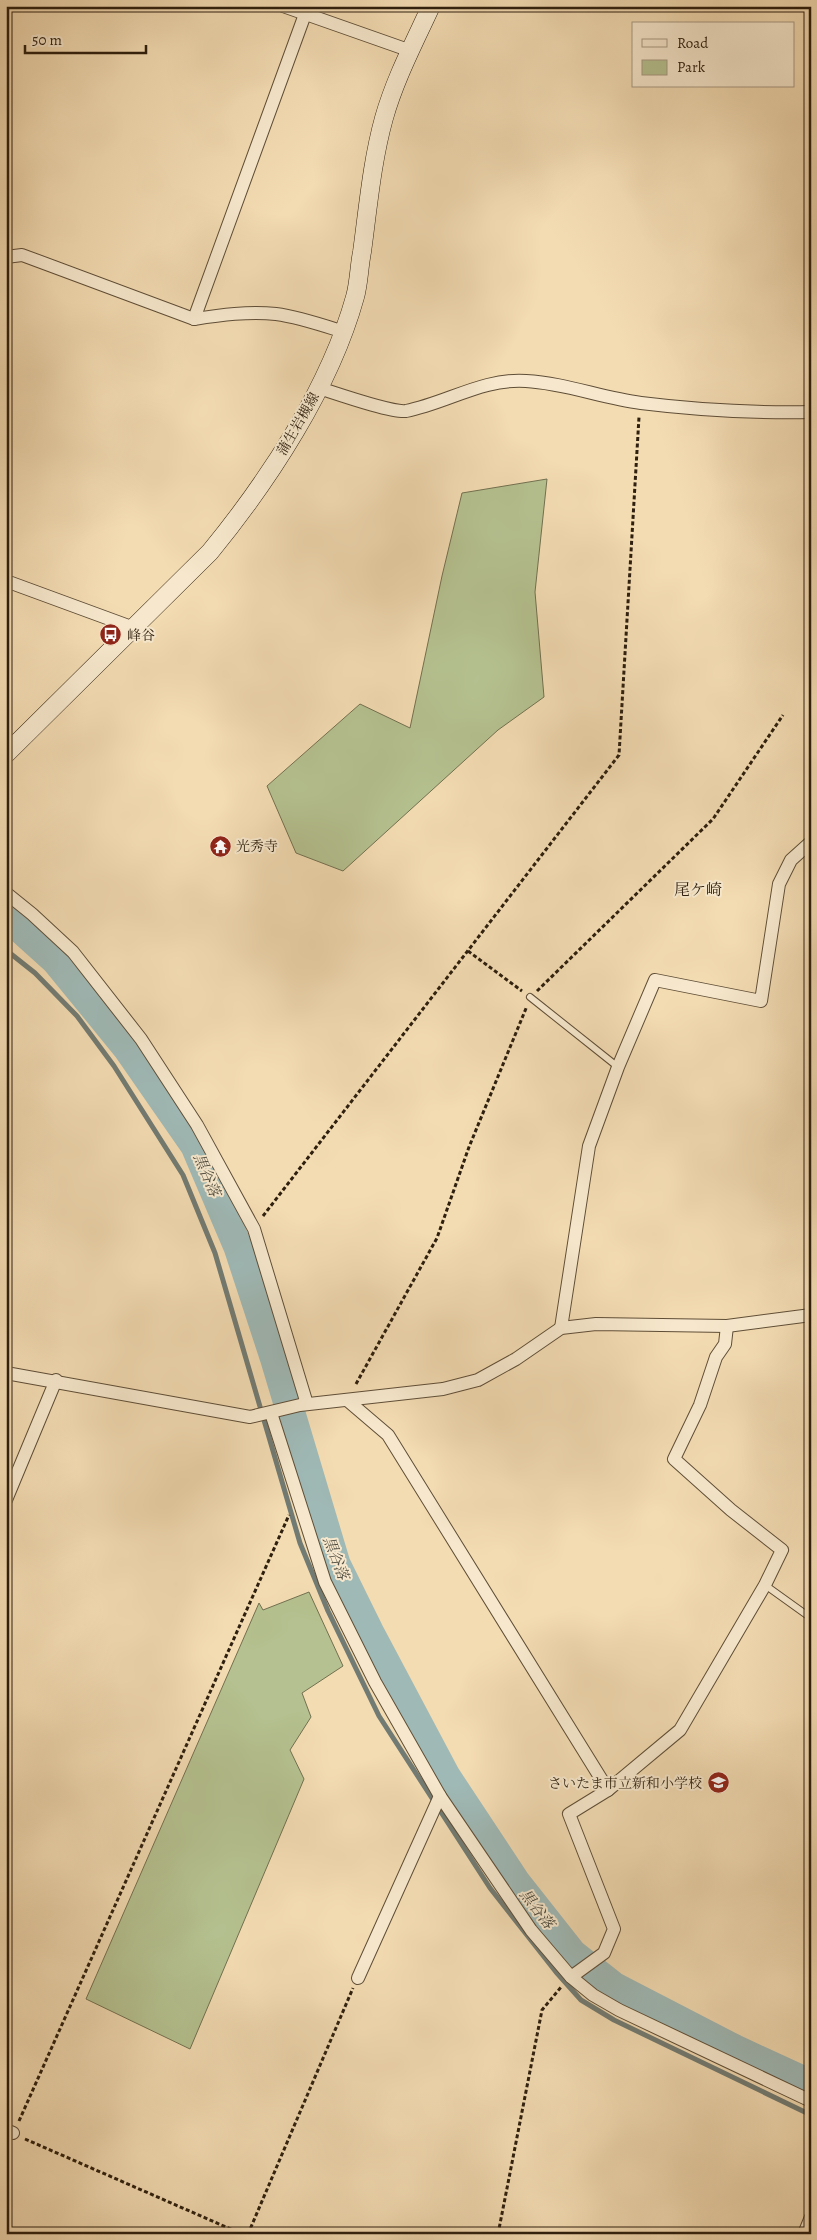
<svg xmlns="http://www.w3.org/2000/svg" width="817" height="2240" viewBox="0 0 817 2240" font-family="Alegreya,'Noto Serif JP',serif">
  <rect width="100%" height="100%" fill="#f3dbb2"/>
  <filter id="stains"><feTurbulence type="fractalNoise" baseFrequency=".004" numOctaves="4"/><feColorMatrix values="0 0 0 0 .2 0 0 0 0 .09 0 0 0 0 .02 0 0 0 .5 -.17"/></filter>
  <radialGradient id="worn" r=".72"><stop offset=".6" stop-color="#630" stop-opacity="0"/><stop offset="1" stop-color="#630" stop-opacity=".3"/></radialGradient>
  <g fill="#b5c190" stroke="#72704f">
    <path d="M547 479 535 592 544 697 498 730 343 871 296 853 267 786 360 704 410 728 442 576 462 493Z"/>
    <path d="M309 1592 343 1666 302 1693 311 1717 290 1750 304 1779 190 2049 86 1999 259 1603 263 1610Z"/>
  </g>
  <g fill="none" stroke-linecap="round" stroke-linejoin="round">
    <g stroke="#727b73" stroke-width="5">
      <path d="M245 6 249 8"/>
      <path d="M6 950 35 973 77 1016 114 1066 183 1175 215 1253 300 1543 328 1611 379 1716 490 1888 556 1972 581 2000 614 2020 811 2115"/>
    </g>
    <path stroke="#9fb9b6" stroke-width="29" d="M6 916 56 961 127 1048 195 1146 238 1247 275 1360 336 1564 369 1631 446 1776 516 1882 572 1953 615 1987 735 2049 811 2084"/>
    <defs>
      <g id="lane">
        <path d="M530 997 618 1067"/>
        <path d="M765 1585 811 1618"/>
      </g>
      <g id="street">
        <path d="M283 6 411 51"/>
        <path d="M6 257 22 255 194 319C220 315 249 311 276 314 299 317 322 325 344 332"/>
        <path d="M194 319 308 6"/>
        <path d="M319 388C335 393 392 413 406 411 447 403 483 378 526 381 565 383 602 398 641 403 697 410 755 413 811 412"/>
        <path d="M6 581 134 628"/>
        <path d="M6 893 32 914 73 952 141 1039 197 1125 254 1229 307 1404"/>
        <path d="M561 1328 589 1146 618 1067 655 980 761 1001 779 884 791 860 811 842"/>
        <path d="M6 1373 250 1417 300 1405 443 1389 478 1380 516 1359 561 1328 596 1324 727 1326 811 1315"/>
        <path d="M347 1400 388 1435 608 1790"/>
        <path d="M271 1413 325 1582 375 1682 440 1796 531 1930 571 1977 593 1995 619 2010 811 2101"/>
        <path d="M6 1500 56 1380"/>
        <path d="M571 1977 604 1953 614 1929 569 1814 608 1790 680 1730 765 1585 782 1550 731 1510 674 1459 700 1405 716 1357 725 1344 727 1326"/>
        <path d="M358 1978 440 1796"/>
        <path d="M6 2130 13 2133"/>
        <path d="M804 2234 811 2217"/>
      </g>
      <path id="secondary" d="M6 754 210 552C269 480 330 387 355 297 359 283 359 267 362 252 368 208 372 161 384 118 395 79 414 43 431 6"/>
    </defs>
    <use href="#lane" stroke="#5f4e37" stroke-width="8"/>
    <use href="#street" stroke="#5f4e37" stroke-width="14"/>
    <use href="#secondary" stroke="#2e1f0e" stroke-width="19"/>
    <g stroke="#2e1f0e" stroke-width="3" stroke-dasharray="4 2.5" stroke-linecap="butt">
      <path d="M468 951 522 991"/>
      <path d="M537 991 713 819 783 715"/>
      <path d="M263 1216 619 755 639 417"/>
      <path d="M356 1384 437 1238 469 1147 527 1006"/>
      <path d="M19 2121 289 1515"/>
      <path d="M25 2139 242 2234"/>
      <path d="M248 2234 353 1988"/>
      <path d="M498 2234 542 2010 562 1986"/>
    </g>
    <use href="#lane" stroke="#f7e8cd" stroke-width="6"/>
    <use href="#street" stroke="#f7e8cd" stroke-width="12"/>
    <use href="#secondary" stroke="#f7e8cd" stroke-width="18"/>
  </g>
  <defs>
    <symbol id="bus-disc" viewBox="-11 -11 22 22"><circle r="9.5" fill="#8f2418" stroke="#f7e8cd"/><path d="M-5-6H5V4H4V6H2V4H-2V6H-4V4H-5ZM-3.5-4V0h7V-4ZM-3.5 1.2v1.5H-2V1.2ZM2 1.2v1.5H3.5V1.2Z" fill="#fff"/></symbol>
    <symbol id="temple-disc" viewBox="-11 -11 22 22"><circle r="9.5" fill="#8f2418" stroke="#f7e8cd"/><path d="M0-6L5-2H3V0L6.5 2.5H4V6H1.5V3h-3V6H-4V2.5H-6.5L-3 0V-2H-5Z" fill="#fff"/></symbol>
    <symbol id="school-disc" viewBox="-11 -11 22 22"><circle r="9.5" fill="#8f2418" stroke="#f7e8cd"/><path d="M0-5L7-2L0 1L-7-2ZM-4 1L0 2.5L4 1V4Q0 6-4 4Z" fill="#fff"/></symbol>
  </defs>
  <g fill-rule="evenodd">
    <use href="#bus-disc" x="98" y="622" width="25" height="25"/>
    <use href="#temple-disc" x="208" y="834" width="25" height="25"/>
    <use href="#school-disc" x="706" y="1770" width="25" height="25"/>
  </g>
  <g text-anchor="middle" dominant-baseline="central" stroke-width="4" stroke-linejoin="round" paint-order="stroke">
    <g font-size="14" fill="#2e1f0e" stroke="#f7e8cd">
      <text transform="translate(298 424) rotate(-60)">蒲生岩槻線</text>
    </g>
    <g font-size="14" fill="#2e1f0e" stroke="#f7e8cd" text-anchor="start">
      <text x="127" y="635">峰谷</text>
      <text x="236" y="846">光秀寺</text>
      <text x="702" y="1783" text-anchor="end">さいたま市立新和小学校</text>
    </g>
    <g font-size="15" font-style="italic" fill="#504d40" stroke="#f7e8cd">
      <text transform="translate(207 1175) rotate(67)">黒谷落</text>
      <text transform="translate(336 1558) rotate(69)">黒谷落</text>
      <text transform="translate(537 1909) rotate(52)">黒谷落</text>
    </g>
    <g font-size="16" fill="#2e1f0e" stroke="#f7e8cd">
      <text x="698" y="890">尾ケ崎</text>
    </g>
  </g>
  <rect width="817" height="2240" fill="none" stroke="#f3dbb2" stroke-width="25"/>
  <rect x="8" y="8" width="802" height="2225" fill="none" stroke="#2e1f0e" stroke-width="2.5"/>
  <rect x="12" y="12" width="792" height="2215" fill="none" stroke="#2e1f0e"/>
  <rect x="632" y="22" width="162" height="65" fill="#f7e8cd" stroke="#a79881"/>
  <rect x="642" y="39" width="25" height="8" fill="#f7e8cd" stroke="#a79881"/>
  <text x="677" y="48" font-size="15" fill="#2e1f0e">Road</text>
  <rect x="642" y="60" width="25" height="15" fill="#b5c190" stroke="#a79881"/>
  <text x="677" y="72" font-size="15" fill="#2e1f0e">Park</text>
  <path d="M25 45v8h121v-8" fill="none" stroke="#2e1f0e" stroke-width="2.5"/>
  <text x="32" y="45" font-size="15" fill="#2e1f0e" stroke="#f7e8cd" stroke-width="4" paint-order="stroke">50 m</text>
  <rect width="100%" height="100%" filter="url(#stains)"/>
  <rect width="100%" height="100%" fill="url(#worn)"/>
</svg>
